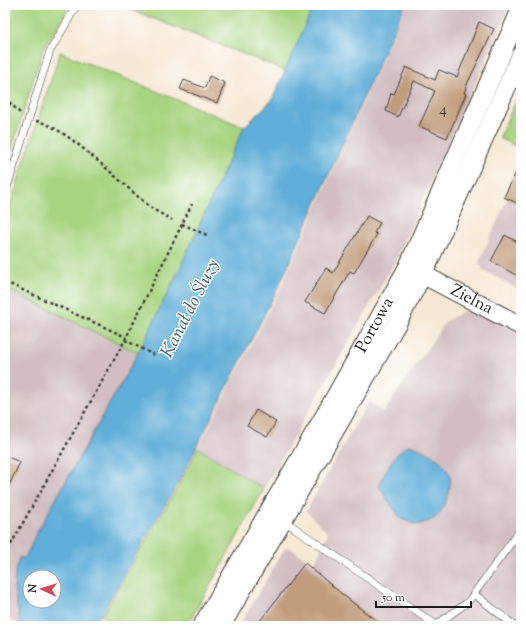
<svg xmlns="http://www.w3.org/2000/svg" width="526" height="631" viewBox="0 0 526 631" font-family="'Sorts Mill Goudy',serif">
  <rect width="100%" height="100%" fill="#fff"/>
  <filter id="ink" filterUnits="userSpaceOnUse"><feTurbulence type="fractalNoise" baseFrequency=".025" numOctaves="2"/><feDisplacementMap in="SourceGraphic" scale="8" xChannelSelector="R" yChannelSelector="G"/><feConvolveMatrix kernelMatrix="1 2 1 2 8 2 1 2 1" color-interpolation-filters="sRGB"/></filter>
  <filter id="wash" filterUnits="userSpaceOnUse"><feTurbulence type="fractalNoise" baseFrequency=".012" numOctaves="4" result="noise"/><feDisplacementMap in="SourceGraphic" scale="16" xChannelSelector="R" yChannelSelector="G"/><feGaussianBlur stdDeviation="0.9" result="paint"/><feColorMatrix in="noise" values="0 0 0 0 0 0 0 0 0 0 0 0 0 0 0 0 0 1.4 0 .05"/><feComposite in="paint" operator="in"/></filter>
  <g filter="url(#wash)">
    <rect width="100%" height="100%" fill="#f7e9d6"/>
    <g fill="#d2bec2">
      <path d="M410 5H510L398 256 264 489 198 448 282 285 405 8Z"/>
      <path d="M521 169V291L481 269 482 267 478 264Z"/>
      <path d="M5 288 138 353 35 536 26 557 15 572 14 589 21 619 19 625 5 616Z"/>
      <path d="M473 306 521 331V626H239L285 548H290L314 564 328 533 306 511 369 401 384 412 446 321Z"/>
    </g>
    <g fill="#a8d481" stroke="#62784e">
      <path d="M5 5H71L43 49 5 171Z"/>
      <path d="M119 5H314L286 71Z"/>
      <path d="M60 52 244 127 178 272 138 353 5 288V221Z"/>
      <path d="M521 90V149L499 138Z"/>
      <path d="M198 448 264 489 187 626H109L113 623 102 616 180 483Z"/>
    </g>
    <g fill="#5fadd8" stroke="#3e647a" fill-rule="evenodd">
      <path d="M314 5H405L279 286 179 481 100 616 92 626H21L14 589 15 572 19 558 26 557 35 536 138 353 178 272 244 127 272 100ZM30 577H54V601H30Z"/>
      <path d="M409 445C424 450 441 457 449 473 454 484 444 511 435 518 430 522 422 523 417 525L401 519 379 487C386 471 393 453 409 445Z"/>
    </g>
    <g id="blocks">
      <g fill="#c29d7d">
        <path d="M479 22 494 29 468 82 464 93 466 94 447 138 419 126 435 91 414 81 398 117 386 111 391 93 394 94 406 67 435 80 439 70 457 77Z"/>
        <path d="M209 76 225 83 217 103 180 89 184 80 205 88Z"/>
        <path d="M521 162V205L504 197Z"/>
        <path d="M367 216 380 223 374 233 377 234 354 273 350 271 325 313 305 302 326 268 333 273Z"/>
        <path d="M505 235 521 244V278L491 261Z"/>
        <path d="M256 410 276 422 267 437 247 426Z"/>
        <path d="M5 456 20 462 5 494Z"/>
        <path d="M305 563 343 595 383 626H256Z"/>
      </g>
    </g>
  </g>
  <g filter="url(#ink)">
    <use href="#blocks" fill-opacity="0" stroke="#3d3b38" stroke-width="1"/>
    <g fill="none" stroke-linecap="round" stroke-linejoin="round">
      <defs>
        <g id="service">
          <path d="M5 194 50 51 77 5"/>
          <path d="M283 520 436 625 468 602 518 533"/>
          <path d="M474 594 515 626"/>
        </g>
        <g id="tertiary">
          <path id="s1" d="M412 269 521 326"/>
          <path id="s2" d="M202 626 325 415 408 267 521 9"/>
          <path d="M221 626 396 325 426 268 521 55"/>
        </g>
      </defs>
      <use href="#service" stroke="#3d3b38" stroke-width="8"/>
      <use href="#tertiary" stroke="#3d3b38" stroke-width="20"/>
      <g stroke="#3d3b38" stroke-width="2.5" stroke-dasharray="3 3" stroke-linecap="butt">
        <path d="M5 98 20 113"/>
        <path d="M36 121C66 125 126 189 153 209 159 213 166 216 172 220"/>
        <path d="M182 224 209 236"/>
        <path d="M5 282 126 337"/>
        <path d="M125 340 154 355"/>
        <path d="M5 555 125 340 192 204"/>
      </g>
      <use href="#service" stroke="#fff" stroke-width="7"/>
      <use href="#tertiary" stroke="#fff" stroke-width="18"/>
    </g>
  </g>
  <g text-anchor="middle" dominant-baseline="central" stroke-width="3" stroke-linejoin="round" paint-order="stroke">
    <g font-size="15" fill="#463c34">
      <text x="443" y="110">4</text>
    </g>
    <g font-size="17" fill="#1c1c1c" stroke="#fff">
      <text stroke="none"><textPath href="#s1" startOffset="67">Zielna</textPath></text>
      <text stroke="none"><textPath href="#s2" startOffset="347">Portowa</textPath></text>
    </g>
    <g font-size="18" font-style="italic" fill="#3a5d71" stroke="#fff">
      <text transform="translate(191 309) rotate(-63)">Kanał do Śluzy</text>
    </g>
  </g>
  <rect width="526" height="631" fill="none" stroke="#fff" stroke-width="20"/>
  <g transform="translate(42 589) rotate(274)"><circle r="19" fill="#ffffff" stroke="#a4a4a4"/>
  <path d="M0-3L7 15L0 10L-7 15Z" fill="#d1495b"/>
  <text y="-6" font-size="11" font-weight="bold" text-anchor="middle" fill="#1c1c1c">N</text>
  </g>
  <path d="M376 601v6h95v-6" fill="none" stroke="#1c1c1c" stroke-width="2"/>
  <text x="382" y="601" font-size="12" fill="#1c1c1c" stroke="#ffffff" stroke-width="3" paint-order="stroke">50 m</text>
</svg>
